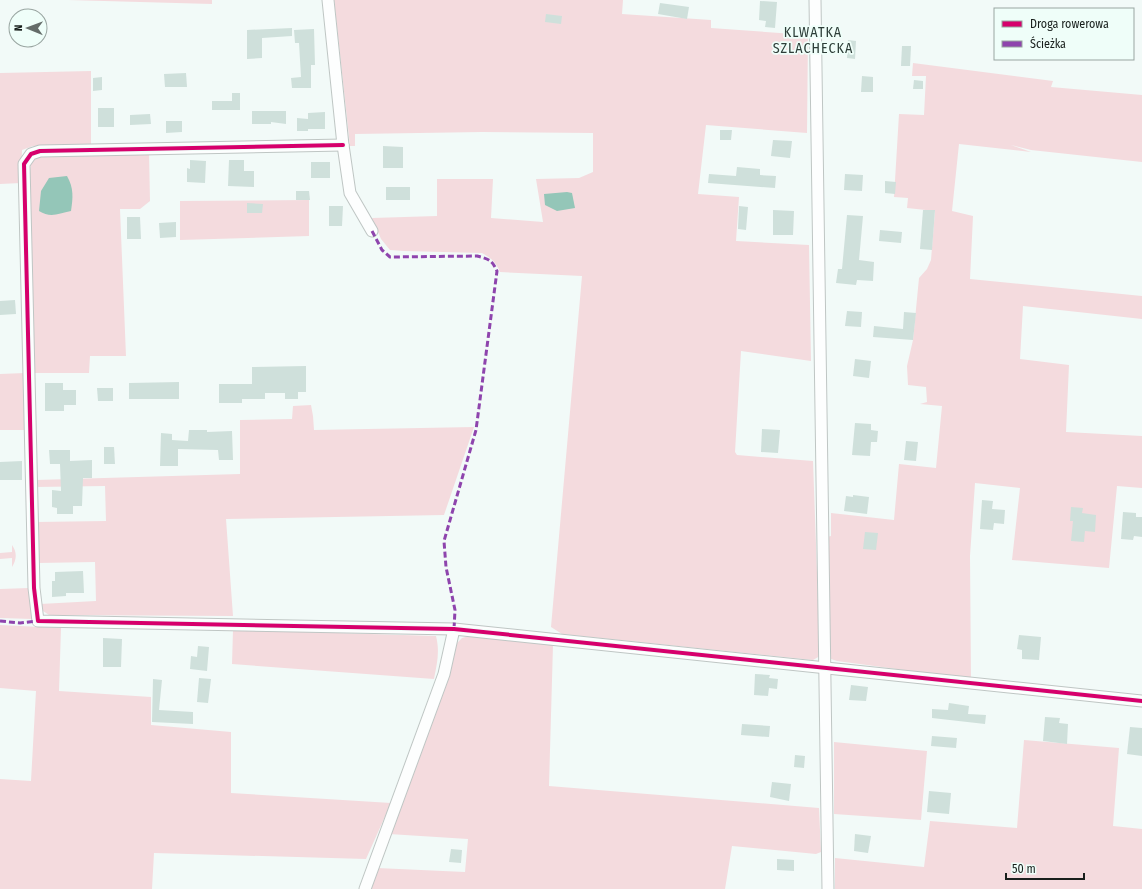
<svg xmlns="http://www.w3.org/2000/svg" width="1142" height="889" viewBox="0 0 1142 889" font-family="'Fira Sans Condensed',sans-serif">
  <rect width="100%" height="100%" fill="#f2faf8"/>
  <g fill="#f4dbde">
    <path d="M68 0H212V4Z"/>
    <path d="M334 0H623L622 14 711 20V28L808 35 807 133 706 125 698 194 739 197 736 241 809 245 811 361 741 351 735 452 737 455 813 461 820 656 813 660 562 634 551 627 582 276 500 272C496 262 491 258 482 253L404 251 390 250 381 239 372 218 437 216V179H493L491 218 543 222 536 179 579 178 593 172V133L482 132 355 134V146H350Z"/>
    <path d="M913 63 1053 81 1051 87 1142 95V162L1031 150 1011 145 1031 152 959 144 952 211 973 216 970 279 1142 296V319L1023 306 1020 359 1069 365 1066 432 1142 436V488L1117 486 1109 568 1012 560 1020 488 975 483 970 556 971 679 837 661 831 659 829 652 827 537 831 536V513L894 520 899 464 936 468 942 406 920 404 927 402 926 387 908 385 907 366 913 340 919 278 927 269 931 260 935 211 907 208 908 198 894 197 899 114 924 115 926 76H912Z"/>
    <path d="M91 71V144L33 146 22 150 21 183 0 184V73Z"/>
    <path d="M149 152 150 201 140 209H120L126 356H90L89 373H34L30 172 31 162 34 157 40 155Z"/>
    <path d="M309 200V236L180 240V201Z"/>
    <path d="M25 373 27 430H0V374Z"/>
    <path d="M311 405 313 416 314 430 474 427 444 515 226 519 233 616 49 615 43 611 40 604 96 601 95 562 38 563 37 522 106 521 105 486 36 487V480L240 474V420L292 419 293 406Z"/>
    <path d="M12 545C17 552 17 559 12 567V558L0 559V553L12 552Z"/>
    <path d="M29 588 32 619 0 618V589Z"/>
    <path d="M0 625 61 628 59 691 151 697V725L231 732V793L391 803 366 859 154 853 152 889H0V779L31 781 36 691 0 688Z"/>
    <path d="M233 630 436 636C440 652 437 663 434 679L232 664Z"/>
    <path d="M469 636 553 645 549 786 819 808 821 852 816 854 732 846 725 889H370L377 868 465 872 468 839 389 834 455 645 462 638Z"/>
    <path d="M1024 740 1119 748 1113 826 1142 829V889H835V858L924 867 930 821 1017 828Z"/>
    <path d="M834 742 927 751 921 820 834 814Z"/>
  </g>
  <g fill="#94c6b8">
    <path d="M67 176C74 188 73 198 71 211 58 214 50 218 39 211L41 191 49 178Z"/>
    <path d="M567 192 572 193 575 208 557 211 545 205 544 194Z"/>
  </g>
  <g fill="#cfe0db">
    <path d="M760 1 777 2 775 28 765 27 766 21 759 20Z"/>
    <path d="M660 3 689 7 687 19 658 14Z"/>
    <path d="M546 14 562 16 561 24 545 22Z"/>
    <path d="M292 28V36L262 38V58L247 59V30Z"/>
    <path d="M314 29 315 65H311V88H292L291 78 301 77 299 43H295L294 30Z"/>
    <path d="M848 40 856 41 855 59 847 58Z"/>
    <path d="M902 46H911L910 66H901Z"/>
    <path d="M186 73 187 87H165L164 74Z"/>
    <path d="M862 76 873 77V92H861Z"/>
    <path d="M102 77V90L93 91V78Z"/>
    <path d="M914 80 923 81V89H913Z"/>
    <path d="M232 93H240V110H212V101H232Z"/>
    <rect x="98" y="108" width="16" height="19"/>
    <path d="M252 111H286V124L271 122V124H252Z"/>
    <path d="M325 112V129H308V131H297V118L308 119V113Z"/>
    <path d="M150 114 151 124 130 125V115Z"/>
    <path d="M166 121H182V132L166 133Z"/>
    <path d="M720 130H732L731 140H720Z"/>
    <path d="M773 140 792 141 790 158 771 156Z"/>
    <path d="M383 146 403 147V168H383Z"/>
    <path d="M190 160 206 161 205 183 187 182V168L190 169Z"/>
    <path d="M229 160H244V171H254V187L228 186Z"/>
    <rect x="311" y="162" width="19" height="16"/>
    <path d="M737 167 760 169V175L776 176 775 188 708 183 709 174 736 176Z"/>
    <path d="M845 174 863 175 862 191 844 190Z"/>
    <path d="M885 181 896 182 895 194 885 193Z"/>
    <rect x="386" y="187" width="24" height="13"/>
    <path d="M296 191H309L310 200H296Z"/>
    <path d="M247 203 263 204 262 213H247Z"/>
    <path d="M329 206H343L342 226H329Z"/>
    <path d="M739 206 748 207 746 230 738 229Z"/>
    <path d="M773 210 794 211 793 235H773Z"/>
    <path d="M923 210H935L932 250 920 249Z"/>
    <path d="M847 215 863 216 859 260 874 262 873 281 857 280 856 285 836 283 838 269H842Z"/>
    <path d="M127 217H140L141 239H127Z"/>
    <path d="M176 222V237L160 238 159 223Z"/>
    <path d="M880 230 902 232 901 243 879 241Z"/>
    <path d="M15 300 16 314 0 315V301Z"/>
    <path d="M847 311 862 312 861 327 845 326Z"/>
    <path d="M904 312 916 313 913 340 873 337 874 326 903 329Z"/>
    <path d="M855 359 871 361 869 378 853 376Z"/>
    <path d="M306 366V392H298V399H285V393H265V399H242V403H219V384H252V367Z"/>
    <path d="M179 382V399H129V383Z"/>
    <path d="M45 383H63V390H76V405H64V411H45Z"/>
    <path d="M97 388H113V401H98Z"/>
    <path d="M855 423 871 424V430L878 431 877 442H871L870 456 852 455Z"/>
    <path d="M762 429 780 430 778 453 761 452Z"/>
    <path d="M189 430H207V432L232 431 233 460H219L218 450 178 449V466H160L161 433 172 434V440L188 441Z"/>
    <path d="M906 441 918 442 916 461 904 460Z"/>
    <path d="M104 447H114L115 464H104Z"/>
    <path d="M49 450H70V461L92 460V478H83L82 506H73V514H57V508L52 507V490L61 491 60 464H50Z"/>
    <path d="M22 461V480H0V462Z"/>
    <path d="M853 495 869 497 867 514 844 511 846 496 853 497Z"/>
    <path d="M982 500 993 501 992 509 1005 510 1004 524 994 523 993 530 980 529Z"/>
    <path d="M1071 507 1083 508 1082 513 1096 515 1095 532 1085 531 1084 542 1071 541 1073 521H1070Z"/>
    <path d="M1123 512 1136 513V517H1142V537L1134 536 1133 540 1121 539Z"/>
    <path d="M865 532 878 533 876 550 863 549Z"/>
    <path d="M83 571 84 593H66V596L52 597V581H55V572Z"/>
    <path d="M1019 635 1041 637 1039 660 1022 659V650L1017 649Z"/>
    <path d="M103 638 122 639 121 667H103Z"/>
    <path d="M198 646 209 647 207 671 190 669 191 656 197 657Z"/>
    <path d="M755 674 770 675 769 678 778 679 777 689 769 688 768 696 754 695Z"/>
    <path d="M199 678 211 679 208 703 197 702Z"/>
    <path d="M153 679 162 680 159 710 193 712V724L152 722Z"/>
    <path d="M851 685 868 687 866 701 849 700Z"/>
    <path d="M949 703 969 706 968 714 986 715 985 724 932 718V709L948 710Z"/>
    <path d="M1045 717 1060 718 1059 723 1068 724 1067 744 1043 741Z"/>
    <path d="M742 724 770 726 769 737 741 735Z"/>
    <path d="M1130 727 1142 728V756L1127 754Z"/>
    <path d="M932 736 957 738 956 748 931 746Z"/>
    <path d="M795 755 805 756 804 768 794 767Z"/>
    <path d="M772 782 791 784 789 801 770 797Z"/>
    <path d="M929 791 951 793 949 814 927 812Z"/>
    <path d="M855 834 871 836 868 853 854 851Z"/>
    <path d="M451 849 462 850 461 863 449 862Z"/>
    <path d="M777 859 794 860V871L777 870Z"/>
  </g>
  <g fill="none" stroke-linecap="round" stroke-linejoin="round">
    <defs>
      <g id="minor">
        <path d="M328 0 343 145 350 193 372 231"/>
        <path d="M815 0 828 889"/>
        <path d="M343 145 40 151 31 154 24 164 34 588 38 621 454 629 1142 701"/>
        <path d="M365 889 444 674 454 629"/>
      </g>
    </defs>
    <use href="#minor" stroke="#bfc6c4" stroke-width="13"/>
    <use href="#minor" stroke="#fdfefe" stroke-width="11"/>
    <g stroke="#8e44ad" stroke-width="3" stroke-dasharray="6 3" stroke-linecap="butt">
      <path d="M372 231 382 250 390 257 477 256C489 259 492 260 497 271L476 430 444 541 446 567 455 610 454 629"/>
      <path d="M0 621 20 623 38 621"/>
    </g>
    <defs>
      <path id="cycleway" d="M343 145 40 151 31 154 24 164 34 588 38 621 454 629 1142 701"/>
    </defs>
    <use href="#cycleway" stroke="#effef9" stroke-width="6"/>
    <use href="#cycleway" stroke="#d6006c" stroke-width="4"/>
  </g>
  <g text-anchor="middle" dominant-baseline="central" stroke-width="3.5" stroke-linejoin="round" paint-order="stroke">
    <g font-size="14" letter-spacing="1" fill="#2d3d38" stroke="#effef9">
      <text x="813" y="32">KLWATKA<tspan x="813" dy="16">SZLACHECKA</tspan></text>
    </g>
  </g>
  <rect x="994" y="8" width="140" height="52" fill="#effef9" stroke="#99a5a1"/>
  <rect x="1002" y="21" width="20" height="6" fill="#d6006c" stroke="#99a5a1"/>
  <text x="1030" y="28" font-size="12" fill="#181f1c">Droga rowerowa</text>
  <rect x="1002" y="41" width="20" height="6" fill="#8e44ad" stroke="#99a5a1"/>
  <text x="1030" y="48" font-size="12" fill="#181f1c">Ścieżka</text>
  <g transform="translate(28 28) rotate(271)"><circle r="19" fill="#effef9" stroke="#99a5a1"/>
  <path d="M0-3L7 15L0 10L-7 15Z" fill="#646c69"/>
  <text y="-6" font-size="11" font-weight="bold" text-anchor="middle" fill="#181f1c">N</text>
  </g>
  <path d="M1006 873v6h78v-6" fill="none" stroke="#181f1c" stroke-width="2"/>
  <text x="1012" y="873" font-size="12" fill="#181f1c" stroke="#effef9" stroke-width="3" paint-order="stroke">50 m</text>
</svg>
